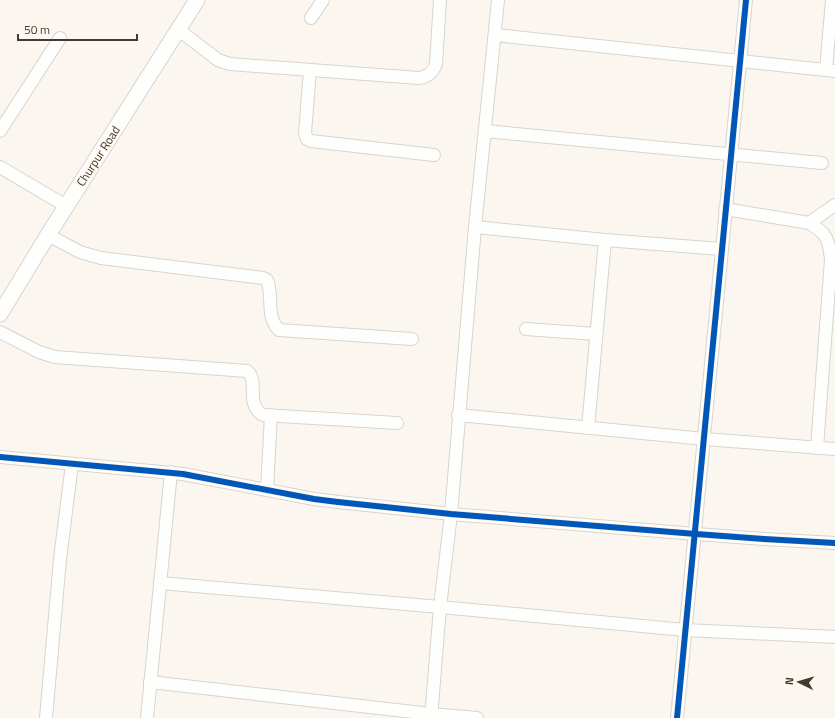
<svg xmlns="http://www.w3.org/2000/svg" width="835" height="718" viewBox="0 0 835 718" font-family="'Titillium Web',sans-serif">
  <rect width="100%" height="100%" fill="#fbf6f0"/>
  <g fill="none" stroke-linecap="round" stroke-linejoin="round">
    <defs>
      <g id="minor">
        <path d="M311 18 323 0"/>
        <path d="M179 30 218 60 230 64 419 78C429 76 432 73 436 64L440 0"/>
        <path d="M495 35 835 71"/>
        <path d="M310 70 305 133 307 139 311 141 434 155"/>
        <path d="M826 70 832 0"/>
        <path d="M0 131 60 38"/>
        <path d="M485 131 822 163"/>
        <path d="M0 167 66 206"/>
        <path d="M725 209 809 223C827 233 829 240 831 260L817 448"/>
        <path d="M809 223 835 205"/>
        <path d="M475 227 605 240 721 249"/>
        <path d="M48 235 80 252 101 258 263 278 267 280C274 297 265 316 279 330L412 339"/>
        <path d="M526 329 596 334"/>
        <path d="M0 332 39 352 55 357 247 371C260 381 244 403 263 415L397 423"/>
        <path d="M458 415 704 439 835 449"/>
        <path d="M588 428 605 240"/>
        <path d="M0 457 183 474 314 499 338 502 451 514 696 534 764 539 835 543"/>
        <path d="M267 490 271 415"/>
        <path d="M160 583 440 607 685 630 835 637"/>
        <path d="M150 682 431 714 477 718"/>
        <path d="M46 718 60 559 72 464"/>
        <path d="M147 718 171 472"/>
        <path d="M431 718 440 607 451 514 475 227 498 0"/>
        <path d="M677 718 746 0"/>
      </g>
      <path id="tertiary" d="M0 314 48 235 197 0"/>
    </defs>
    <use href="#minor" stroke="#d8d4ce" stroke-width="14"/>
    <use href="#tertiary" stroke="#d8d4ce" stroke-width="17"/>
    <use href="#minor" stroke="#fefefd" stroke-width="12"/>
    <use href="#tertiary" stroke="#fefefd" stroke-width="15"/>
    <defs>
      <g id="cycleway">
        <path d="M0 457 183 474 314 499 338 502 451 514 696 534 764 539 835 543"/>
        <path d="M677 718 746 0"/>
      </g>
    </defs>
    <use href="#cycleway" stroke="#fff7ec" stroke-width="8"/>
    <use href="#cycleway" stroke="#0057b8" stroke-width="6"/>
  </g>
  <g text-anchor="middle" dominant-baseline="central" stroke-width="3" stroke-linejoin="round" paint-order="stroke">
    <g font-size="12" fill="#3f3a33" stroke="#fff7ec">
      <text transform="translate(98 156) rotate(-57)">Churpur Road</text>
    </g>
  </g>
  <g transform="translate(799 682) rotate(275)" stroke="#fff7ec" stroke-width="3" paint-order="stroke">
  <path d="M0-3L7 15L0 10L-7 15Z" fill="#3f3a33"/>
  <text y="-6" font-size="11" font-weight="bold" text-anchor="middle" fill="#3f3a33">N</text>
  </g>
  <path d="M18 34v6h119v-6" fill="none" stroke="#3f3a33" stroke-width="2"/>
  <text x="24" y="34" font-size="12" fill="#3f3a33" stroke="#fff7ec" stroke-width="3" paint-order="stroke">50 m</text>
</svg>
